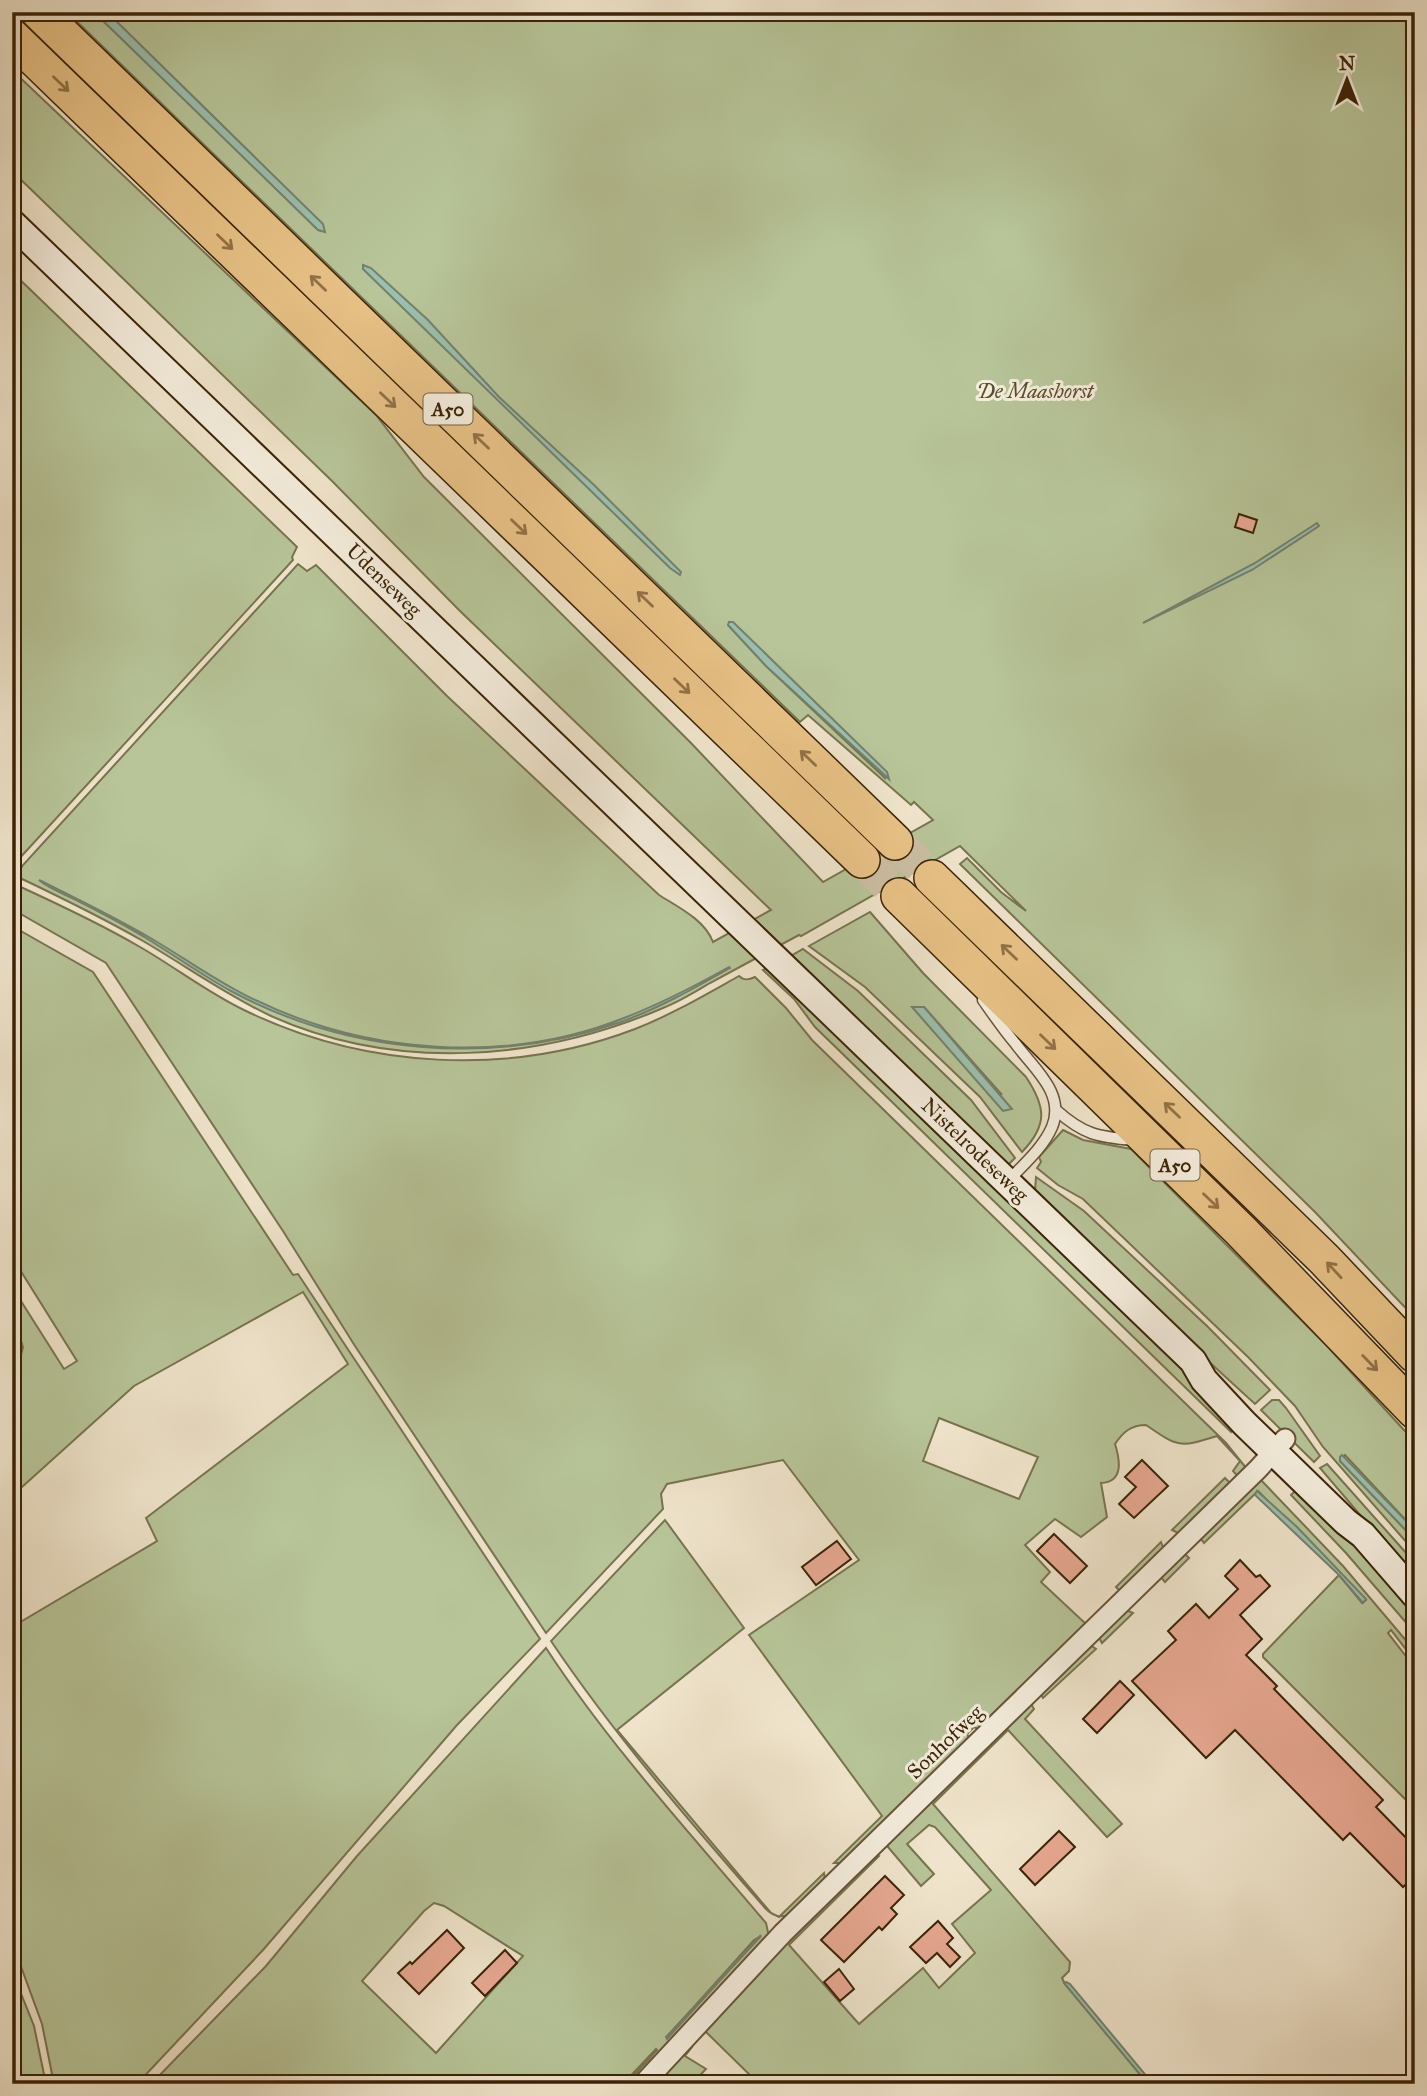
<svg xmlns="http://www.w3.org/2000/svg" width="1427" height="2096" viewBox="0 0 1427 2096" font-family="'IM FELL Great Primer',serif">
  <rect width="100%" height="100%" fill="#f0e5cc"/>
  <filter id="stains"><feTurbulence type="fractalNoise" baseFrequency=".00286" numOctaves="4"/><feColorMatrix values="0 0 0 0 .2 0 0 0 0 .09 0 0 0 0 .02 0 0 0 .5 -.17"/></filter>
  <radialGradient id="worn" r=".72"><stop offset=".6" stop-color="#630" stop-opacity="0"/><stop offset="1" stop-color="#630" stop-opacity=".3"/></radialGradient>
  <g fill="#b7c599" stroke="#787450" stroke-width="2" fill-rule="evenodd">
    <path d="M67 12H94L321 231 96 12H1415V1318L1315 1212 960 864 967 858 1001 892 1026 911 960 846 801 936 799 935C769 951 740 967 710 983 695 992 679 1002 663 1008 540 1061 396 1072 271 1016 226 995 186 966 143 941 103 918 62 898 20 878L18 873 23 865 298 564 307 571 316 565 447 696 659 895C678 907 705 920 713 942L771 910 460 611 332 481 12 171V70L376 415 424 477 691 743 823 882 933 820 914 802 911 805 808 715 800 722ZM728 625 886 779 766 666Z"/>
    <path d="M12 272 297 547 292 557 293 560 18 860 12 857Z"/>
    <path d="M12 883C56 903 99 923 140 947 175 967 208 993 244 1010 365 1069 509 1077 635 1029 671 1015 705 995 739 976 744 981 749 980 755 977L786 1008 812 1040 1226 1443 1247 1469 1239 1478 1233 1471 1240 1461 1217 1436C1179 1448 1178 1447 1146 1425 1131 1425 1123 1432 1115 1444 1120 1460 1124 1482 1101 1483L1107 1517 1081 1537 1055 1519 1025 1545 1050 1572 1041 1582 1087 1625 980 1730 974 1727 967 1734 970 1740 843 1863H834L882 1816 749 1635 859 1560 783 1460 667 1484 661 1494 663 1509 546 1633 355 1346 283 1231 106 963 12 909ZM939 1418 1038 1457 1019 1499 923 1461Z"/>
    <path d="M870 912 923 973 1026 1077C1046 1107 1048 1125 1022 1152L980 1097 865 987 809 946ZM913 1007H924L1002 1095Z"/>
    <path d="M12 926 93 972 293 1275 298 1274 540 1639 457 1725 263 1950 137 2084H54L42 2024 12 1942V1627L157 1541 146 1518 348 1364 303 1292 134 1386 12 1496V1391L23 1347 17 1329 12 1323V1287L64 1369 77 1361 12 1257Z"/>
    <path d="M803 949 858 991 971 1100 1015 1158 1006 1167 789 957Z"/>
    <path d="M772 966 1238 1423 1231 1432 815 1027 794 999 763 970Z"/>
    <path d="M1063 1130 1083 1140 1131 1149 1326 1345 1415 1442V1530L1345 1455 1340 1461 1415 1540V1552L1323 1447 1295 1406 1248 1357 1083 1199 1058 1185 1037 1168 1041 1162 1039 1157Z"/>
    <path d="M1036 1177 1084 1211 1207 1326 1270 1390 1255 1404 1195 1349 1035 1191Z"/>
    <path d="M1272 1400H1279L1286 1408 1320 1456 1314 1462 1261 1410Z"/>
    <path d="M1327 1464 1415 1563V1579L1320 1468Z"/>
    <path d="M1225 1478 1232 1485 1180 1534 1172 1530Z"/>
    <path d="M1255 1480H1261L1343 1566 1415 1651V1661L1391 1630 1388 1633 1415 1668V1809L1263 1657V1654L1339 1575 1362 1603 1366 1600 1258 1491 1204 1543 1198 1535Z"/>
    <path d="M1300 1486 1364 1550 1415 1609V1633L1346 1553 1291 1495Z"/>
    <path d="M665 1520 744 1628 617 1730 771 1913 779 1917 824 1873 825 1880 790 1915C779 1918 773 1916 765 1908 690 1822 615 1736 551 1641Z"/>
    <path d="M1161 1542 1164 1550 1121 1592 1116 1587Z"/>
    <path d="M1182 1551 1189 1558 1165 1582 1158 1574Z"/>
    <path d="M1122 1608 1133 1613 1102 1643 1097 1634Z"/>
    <path d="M1087 1643 1096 1649 1043 1698 1039 1691Z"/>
    <path d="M546 1648C610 1746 690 1833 766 1923L769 1937 632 2084H626L657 2050 656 2049 623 2084H151L266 1966 357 1856ZM434 1903 444 1906 523 1956 436 2053 362 1981 424 1911ZM761 1936 666 2038 754 1940Z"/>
    <path d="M1029 1700 1034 1709 1025 1719 1122 1824 1107 1837 1008 1730 933 1804 1070 1962 1069 1971 1062 1978 1065 1984 1148 2084H759L702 2028 873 1853 879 1856 789 1945 859 2024 923 1968 939 1988 975 1953 952 1924 991 1890 935 1827 929 1825 907 1844 934 1874 921 1886 888 1847 887 1839Z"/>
    <path d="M12 1971 34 2026 46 2084H12Z"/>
    <path d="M688 2044 692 2047 685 2056 706 2069 692 2084H651Z"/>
  </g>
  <g fill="#9bc0b0" stroke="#74816c" stroke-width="2">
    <path d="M94 12H107L323 224 325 232 318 230Z"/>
    <path d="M363 265 371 268 428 320 499 397 594 485 681 572 680 575 670 568 363 269Z"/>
    <path d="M1317 523 1319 526 1252 570 1143 623 1255 563Z"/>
    <path d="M729 622H733L887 772 889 779 766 666 728 625Z"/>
    <path d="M39 880C79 900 119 919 157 942 189 961 219 983 253 999 366 1054 506 1065 624 1018 660 1004 695 986 729 967L730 968C695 988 659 1008 621 1022 493 1066 350 1055 231 991 202 975 174 955 146 938 123 924 100 912 76 900 64 894 48 888 39 880Z"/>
    <path d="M912 1007H924L1012 1109 1003 1111Z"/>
    <path d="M1342 1455 1415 1530V1540L1340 1461V1457Z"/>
    <path d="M1257 1491 1297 1527 1366 1599 1363 1603 1339 1575 1256 1496 1255 1494Z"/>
    <path d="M761 1935 667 2039 666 2037Z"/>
    <path d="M1066 1982 1070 1984 1153 2084H1148L1064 1983Z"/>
  </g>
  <g fill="#e7a892" stroke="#3a2306" stroke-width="2">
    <path d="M1239 514 1257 520 1253 533 1235 527Z"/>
    <path d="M1142 1460 1168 1486 1134 1518 1119 1504 1136 1487 1125 1477Z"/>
    <path d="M1054 1534 1087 1566 1070 1583 1037 1551Z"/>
    <path d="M837 1541 851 1559 816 1585 802 1567Z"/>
    <path d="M1240 1560 1256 1577 1260 1575 1270 1586 1240 1615 1262 1639 1246 1655 1277 1686 1274 1689 1383 1800 1376 1807 1415 1847V1876L1403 1887 1350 1833 1343 1840 1235 1730 1206 1758 1132 1681 1176 1640 1168 1631 1196 1604 1209 1618 1238 1589 1225 1576Z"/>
    <path d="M1120 1681 1134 1695 1097 1733 1083 1719Z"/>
    <path d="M1059 1831 1075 1847 1035 1885 1020 1869Z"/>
    <path d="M885 1876 904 1895 891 1908 897 1914 882 1930 879 1927 844 1962 821 1940Z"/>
    <path d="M938 1921 953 1938 947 1944 960 1957 950 1967 937 1953 926 1963 910 1947Z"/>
    <path d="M447 1930 464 1948 419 1994 398 1973 410 1962 412 1964Z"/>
    <path d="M505 1950 517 1963 485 1996 472 1983Z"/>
    <path d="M839 1969 854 1989 840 2001 824 1982Z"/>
  </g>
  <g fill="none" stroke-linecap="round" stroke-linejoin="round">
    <g stroke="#ccbea4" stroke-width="35" stroke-dasharray="35 18" stroke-linecap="butt">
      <path d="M895 842 932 878"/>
      <path d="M862 860 899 896"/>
    </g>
    <defs>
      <g id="lane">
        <path d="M983 1000C993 1014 1003 1029 1015 1043 1033 1068 1066 1093 1052 1127 1043 1148 1023 1165 1008 1181"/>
        <path d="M1056 1110C1084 1135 1098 1137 1134 1140"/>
      </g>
      <path id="street" d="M643 2084 783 1933 1258 1469 1285 1439"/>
      <path id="secondary" d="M12 223 1193 1361 1204 1380 1244 1423 1346 1522 1363 1535 1415 1595"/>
      <g id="highway">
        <path d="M39 12 895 842"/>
        <path d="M12 37 862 860"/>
        <path d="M932 878 1324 1259 1415 1355"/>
        <path d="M899 896 1241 1231 1415 1411"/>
      </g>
    </defs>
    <use href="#lane" stroke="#685438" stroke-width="13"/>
    <use href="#street" stroke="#685438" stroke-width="23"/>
    <use href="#secondary" stroke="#3a2306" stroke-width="30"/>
    <use href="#highway" stroke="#3a2306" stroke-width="38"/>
    <use href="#lane" stroke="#f5eede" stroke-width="10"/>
    <use href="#street" stroke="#f5eede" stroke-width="19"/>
    <use href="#secondary" stroke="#f5eede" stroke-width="26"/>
    <use href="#highway" stroke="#e8c286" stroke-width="35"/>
  </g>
  <defs><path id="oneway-shaft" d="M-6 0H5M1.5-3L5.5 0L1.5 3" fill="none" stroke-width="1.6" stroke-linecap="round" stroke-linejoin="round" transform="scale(1.75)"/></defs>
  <g stroke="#917246">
    <use href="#oneway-shaft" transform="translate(61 84) rotate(44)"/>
    <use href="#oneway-shaft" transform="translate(225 242) rotate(44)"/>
    <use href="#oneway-shaft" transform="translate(318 283) rotate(-136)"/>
    <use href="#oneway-shaft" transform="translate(388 400) rotate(44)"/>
    <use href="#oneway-shaft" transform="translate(481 441) rotate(-136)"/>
    <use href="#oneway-shaft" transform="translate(519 527) rotate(44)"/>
    <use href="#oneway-shaft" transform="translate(645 599) rotate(-136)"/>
    <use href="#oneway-shaft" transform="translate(682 686) rotate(44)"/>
    <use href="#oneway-shaft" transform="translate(808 758) rotate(-136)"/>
    <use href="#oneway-shaft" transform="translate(1009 952) rotate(-136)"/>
    <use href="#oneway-shaft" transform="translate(1048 1042) rotate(44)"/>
    <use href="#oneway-shaft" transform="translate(1172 1110) rotate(-136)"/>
    <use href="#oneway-shaft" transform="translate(1211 1201) rotate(44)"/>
    <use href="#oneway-shaft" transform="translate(1334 1270) rotate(-133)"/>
    <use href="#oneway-shaft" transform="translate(1370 1363) rotate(46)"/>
  </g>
  <g text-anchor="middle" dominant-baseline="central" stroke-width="6" stroke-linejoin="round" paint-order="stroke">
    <g fill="#f5eede" stroke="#726047" stroke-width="2">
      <rect x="423.5" y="393.5" width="49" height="31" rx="5"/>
      <rect x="1150.5" y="1149.5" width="49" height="31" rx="5"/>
    </g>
    <g font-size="19" font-weight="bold" fill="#3a2306">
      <text x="448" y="409">A50</text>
      <text x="1175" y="1165">A50</text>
    </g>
    <g font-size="21" font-style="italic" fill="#594c2b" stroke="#f5eede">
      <text x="1035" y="391">De Maashorst</text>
    </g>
    <g font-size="21" fill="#3a2306" stroke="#f5eede">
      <text transform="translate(384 580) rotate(44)">Udenseweg</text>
      <text transform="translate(975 1150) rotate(44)">Nistelrodeseweg</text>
      <text transform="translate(945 1742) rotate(-44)">Sonhofweg</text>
    </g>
  </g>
  <rect width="1427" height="2096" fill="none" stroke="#f0e5cc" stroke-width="42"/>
  <rect x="14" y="14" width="1399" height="2068" fill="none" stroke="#3a2306" stroke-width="3.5"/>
  <rect x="21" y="21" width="1385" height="2054" fill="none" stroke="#3a2306" stroke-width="2"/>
  <g transform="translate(1347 80)" stroke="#f5eede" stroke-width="5" paint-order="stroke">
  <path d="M0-5L12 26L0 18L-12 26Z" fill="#3a2306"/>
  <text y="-10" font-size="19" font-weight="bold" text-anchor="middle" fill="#3a2306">N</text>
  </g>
  <rect width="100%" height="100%" filter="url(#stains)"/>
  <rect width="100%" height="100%" fill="url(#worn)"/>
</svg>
